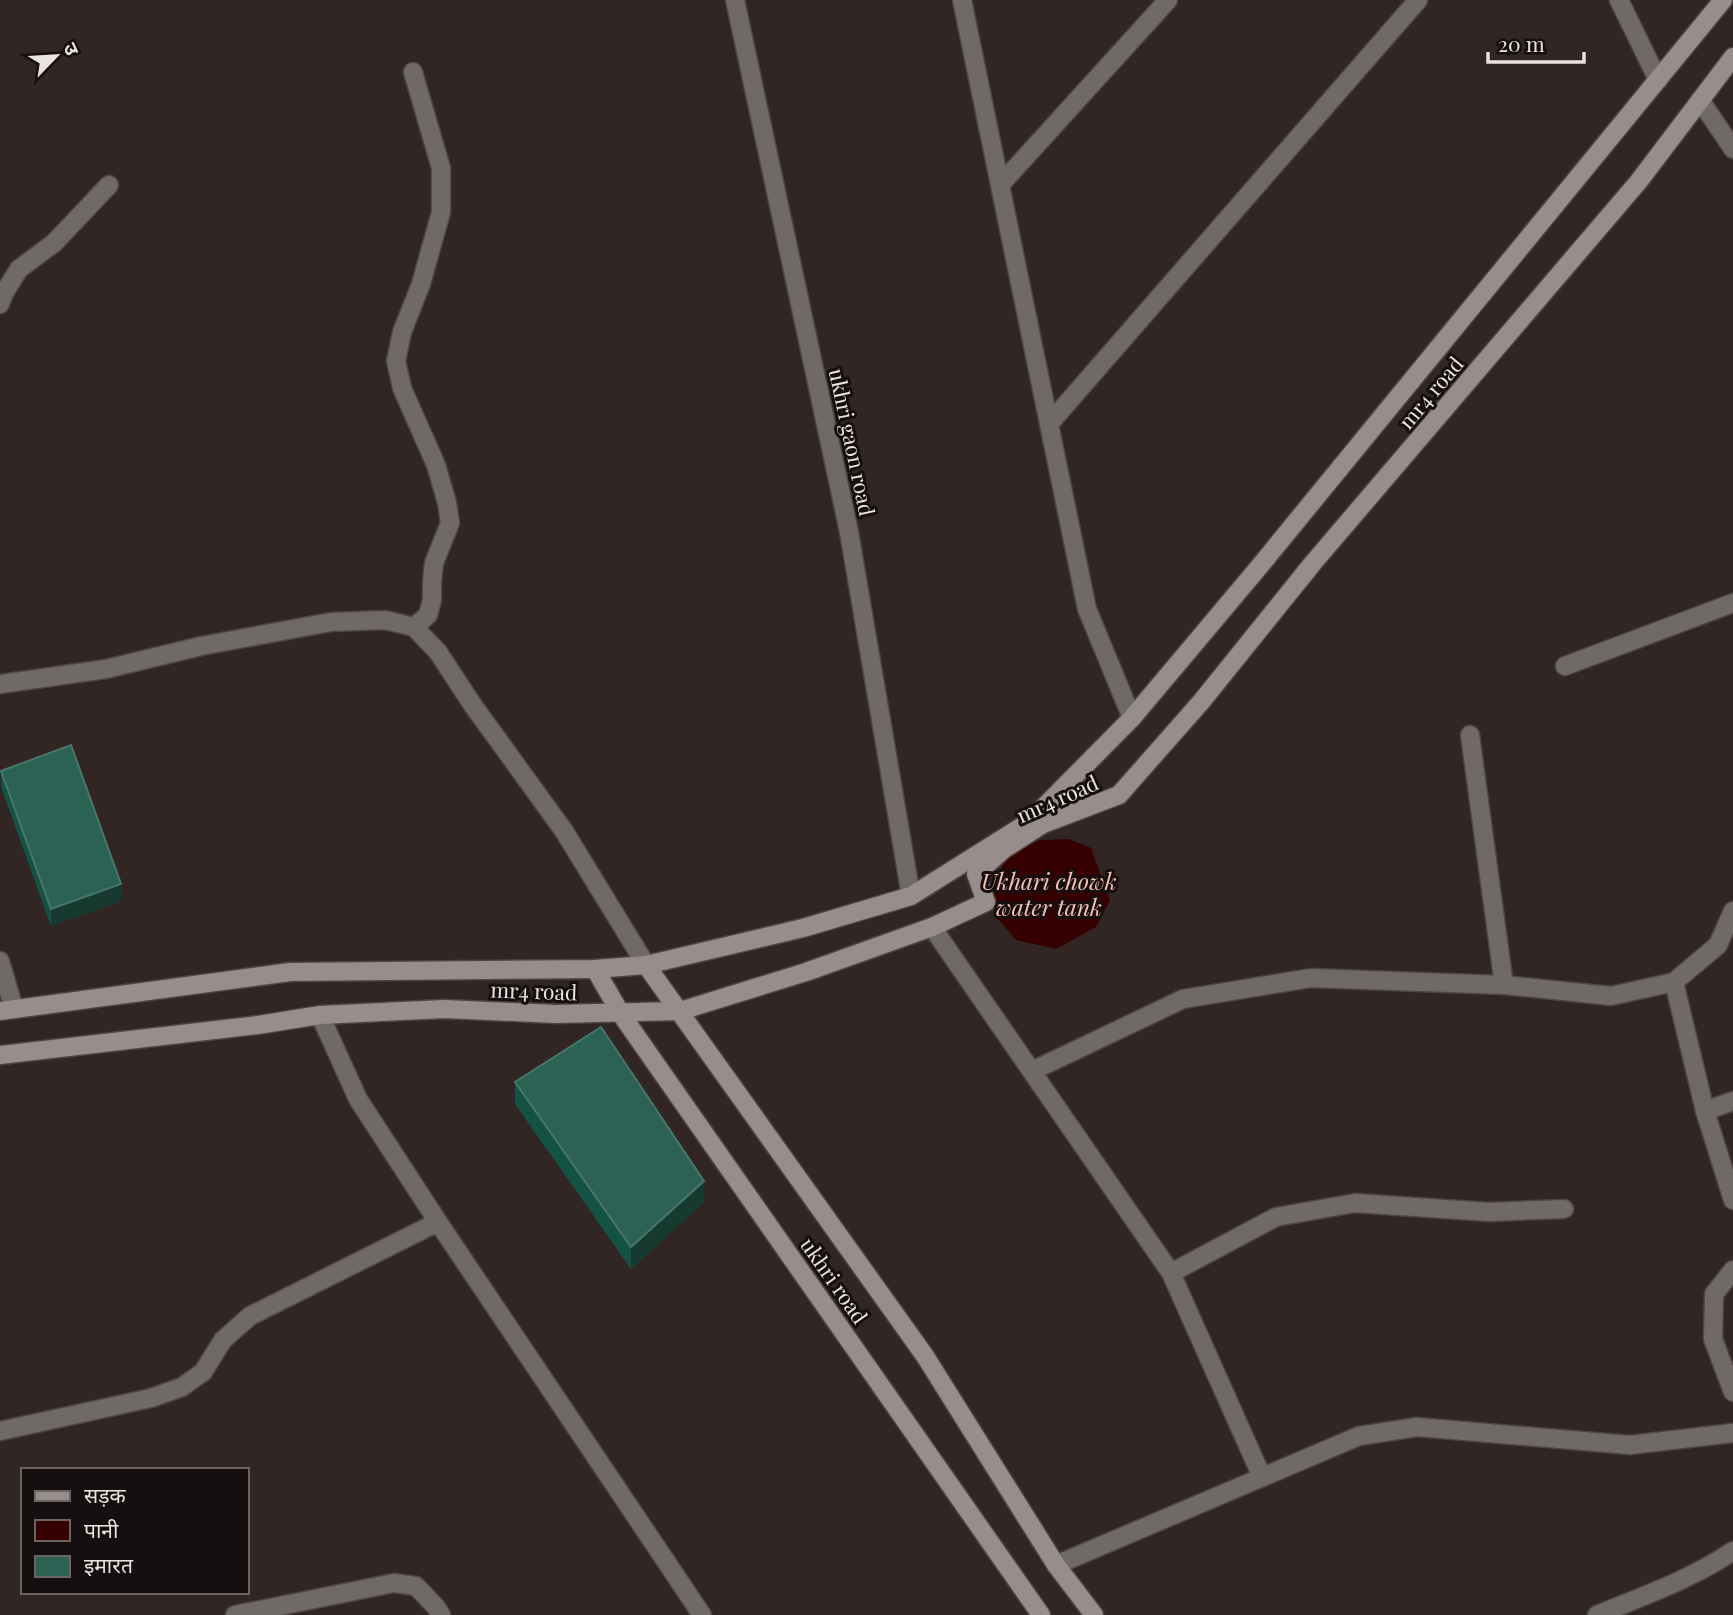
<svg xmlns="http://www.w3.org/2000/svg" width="1733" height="1615" viewBox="0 0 1733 1615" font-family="'Playfair Display','Noto Sans Devanagari',serif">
  <rect width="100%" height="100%" fill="#312624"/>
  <path fill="#360000" d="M1069 839 1091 848 1110 900 1096 927 1056 949 1016 940 994 914V878L1012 853 1040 840Z"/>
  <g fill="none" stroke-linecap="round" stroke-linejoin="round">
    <defs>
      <g id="street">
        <path d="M735 0 849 532 911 896"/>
        <path d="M962 0 1087 609 1132 718"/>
        <path d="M1619 0 1658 80"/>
        <path d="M413 72 441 168V212L421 284 402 332 396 361 402 388 436 465 447 503 450 523 434 563 432 582V600L428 615 414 627"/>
        <path d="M1700 100 1733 149"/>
        <path d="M1000 185 1168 0"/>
        <path d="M0 304 4 293 19 269 54 243 109 185"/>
        <path d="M1049 424 1418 0"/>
        <path d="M1565 666 1733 603"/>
        <path d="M0 684 106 669 201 646 331 622 385 620 414 627 438 652 472 704 564 831 646 965"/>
        <path d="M1470 735 1504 985"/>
        <path d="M932 927 1171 1273 1262 1477"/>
        <path d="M0 961 14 1009"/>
        <path d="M1674 982 1705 1111 1733 1200"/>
        <path d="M320 1015 358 1099 438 1222 702 1615"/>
        <path d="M1032 1071 1183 999 1311 978 1504 985 1611 996 1674 982 1718 945 1733 911"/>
        <path d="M1705 1111 1733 1101"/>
        <path d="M1733 1270 1714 1294 1713 1339 1733 1392"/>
        <path d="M1171 1273 1276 1217 1355 1203 1489 1212 1564 1209"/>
        <path d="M0 1431 151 1398 182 1387 203 1372 223 1340 250 1316 438 1222"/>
        <path d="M1056 1565 1359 1436 1417 1427 1630 1445 1733 1433"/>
        <path d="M235 1615 394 1583 416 1586 436 1607 441 1615"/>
        <path d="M1597 1615C1643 1596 1692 1579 1733 1551"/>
      </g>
      <g id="secondary">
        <path d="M646 965 925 1356 1056 1565 1094 1615"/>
        <path d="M595 969 621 1014 1041 1615"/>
        <path d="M0 1011 290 972 595 969 646 965 803 928 911 896 1029 822 1132 718 1259 567 1723 0"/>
        <path d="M0 1055 258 1025 320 1015 444 1009 556 1014 680 1011 806 972 932 927 986 902 976 874 1004 849 1043 824 1119 795 1201 702 1313 563 1639 181 1733 57"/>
      </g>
    </defs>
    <use href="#street" stroke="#4f4442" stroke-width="21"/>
    <use href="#secondary" stroke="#4f4442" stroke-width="21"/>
    <use href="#street" stroke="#6f6968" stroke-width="18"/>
    <use href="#secondary" stroke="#968d8c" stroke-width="18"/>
  </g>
  <g fill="#145343">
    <path d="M1 771 121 901 51 926 1 787Z"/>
    <path d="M515 1082 704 1202 631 1269 515 1104Z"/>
  </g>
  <g fill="#163a2f">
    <path d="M121 884V901L51 926V909Z"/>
    <path d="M704 1181V1202L631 1269V1247Z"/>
  </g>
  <g fill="#2b6254" stroke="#49766a" stroke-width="2">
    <path d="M71 745 121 884 51 909 1 771Z"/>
    <path d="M601 1027 704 1181 631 1247 515 1082Z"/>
  </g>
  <g text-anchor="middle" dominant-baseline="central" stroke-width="6" stroke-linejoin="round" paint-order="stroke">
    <g font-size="21" fill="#eae3e2" stroke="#15100f">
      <text transform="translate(1430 392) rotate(-50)">mr4 road</text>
      <text transform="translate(853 442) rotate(78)">ukhri gaon road</text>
      <text transform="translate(1057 798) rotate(-24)">mr4 road</text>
      <text transform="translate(534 990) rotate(2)">mr4 road</text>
      <text transform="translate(835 1280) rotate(55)">ukhri road</text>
    </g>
    <g font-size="23" font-style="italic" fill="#f9beb3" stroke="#15100f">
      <text x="1049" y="880">Ukhari chowk<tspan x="1049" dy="26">water tank</tspan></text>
    </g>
  </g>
  <rect x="21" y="1468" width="228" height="126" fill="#15100f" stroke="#6a6463" stroke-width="2"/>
  <rect x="35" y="1491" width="35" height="10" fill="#968d8c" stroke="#6a6463" stroke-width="2"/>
  <text x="84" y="1503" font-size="21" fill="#eae3e2">सड़क</text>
  <rect x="35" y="1520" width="35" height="21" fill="#360000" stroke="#6a6463" stroke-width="2"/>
  <text x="84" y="1538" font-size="21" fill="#eae3e2">पानी</text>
  <rect x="35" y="1556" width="35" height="21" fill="#2b6254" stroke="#6a6463" stroke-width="2"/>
  <text x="84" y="1573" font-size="21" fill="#eae3e2">इमारत</text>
  <g transform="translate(56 56) rotate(65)" stroke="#15100f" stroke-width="5" paint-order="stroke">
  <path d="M0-5L12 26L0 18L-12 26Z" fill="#eae3e2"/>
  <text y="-10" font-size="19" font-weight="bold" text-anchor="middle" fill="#eae3e2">उ</text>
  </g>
  <path d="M1488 52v10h96v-10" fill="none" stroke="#eae3e2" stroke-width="3.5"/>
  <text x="1498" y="52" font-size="21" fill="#eae3e2" stroke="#15100f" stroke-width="5" paint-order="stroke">20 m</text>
</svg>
